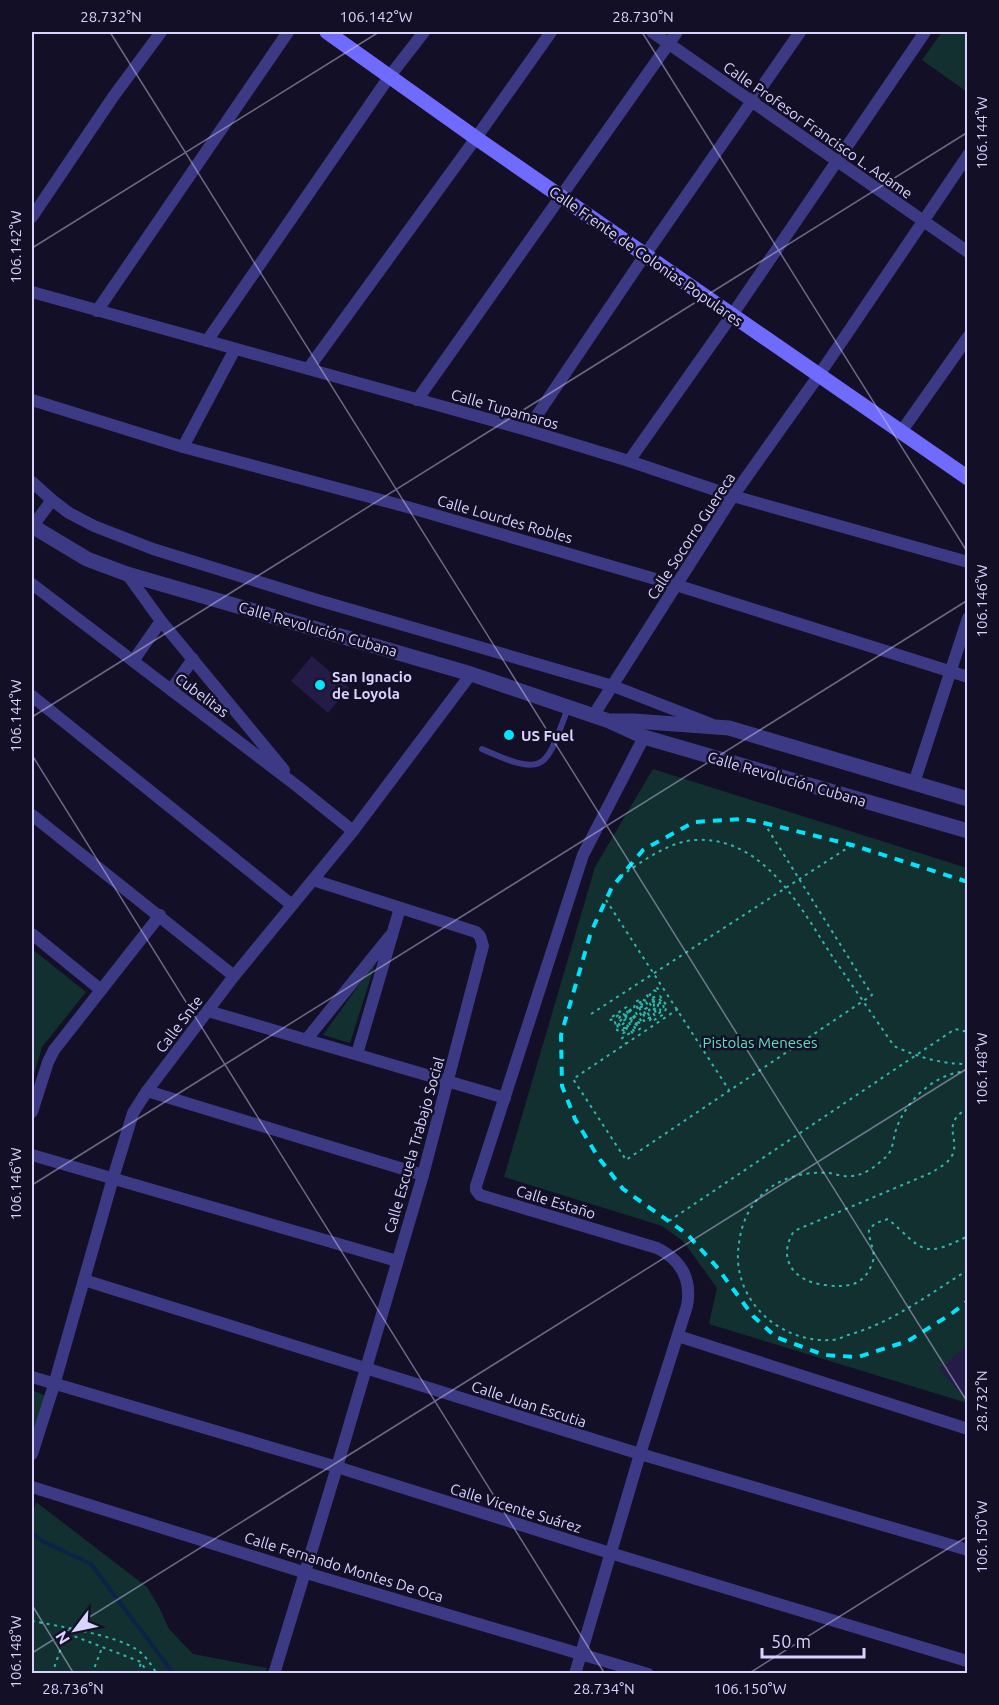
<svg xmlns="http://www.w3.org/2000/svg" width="999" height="1705" viewBox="0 0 999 1705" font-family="Ubuntu,sans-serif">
  <rect width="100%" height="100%" fill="#130f26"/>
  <g fill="#12302f">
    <path d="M942 32H967V92L922 60Z"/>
    <path d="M653 769 967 868V1403L709 1324 717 1288 683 1241 662 1226 504 1177 595 867Z"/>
    <path d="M32 949 86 992 42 1047 32 1082Z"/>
    <path d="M376 961 350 1043 323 1035Z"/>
    <path d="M32 1390 46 1396 32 1439Z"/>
    <path d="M36 1502 147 1587 159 1607 169 1629 193 1654 267 1668 265 1673H32V1637L33 1634H32V1516Z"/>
  </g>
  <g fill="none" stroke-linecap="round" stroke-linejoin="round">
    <path stroke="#0c2248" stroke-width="4" d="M32 1533 42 1541 91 1564 174 1674"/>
  </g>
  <g fill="#241b47">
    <path d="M312 656 349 688 328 713 291 681Z"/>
    <path d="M968 1345V1401L939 1369Z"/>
  </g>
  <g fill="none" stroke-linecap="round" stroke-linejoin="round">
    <g stroke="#2fb8b0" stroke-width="2" stroke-dasharray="3 4.5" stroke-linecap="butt">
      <path d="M621 876C641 862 670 841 695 840 765 836 801 909 834 959 854 988 874 1017 894 1046 918 1057 940 1064 968 1064"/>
      <path d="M606 900 729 1090"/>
      <path d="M678 1009 573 1079 626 1160 872 995 764 823"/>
      <path d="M591 1014 852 845"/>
      <path d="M625 1016 635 1033 633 1034 625 1022 622 1025 625 1026 630 1033 622 1038 626 1044"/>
      <path d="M635 1024 641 1028 637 1031 631 1022 632 1020 635 1024 637 1023 628 1009 626 1010 631 1018 629 1020 624 1012 623 1013 625 1016 617 1024 618 1028 627 1032 623 1033 617 1030 615 1022 621 1016 620 1014 611 1020 609 1019 628 1006 640 1024 642 1022 634 1010 635 1002 641 999 649 1002 652 1007 649 1010 650 1012 657 1007 654 1006V1003L658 1004V1009L655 1011 656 1013 660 1011 661 1005 659 1001 652 1002 650 1000 659 999C668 1006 662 1012 655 1016L653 1013 649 1015 645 1009 649 1007 646 1002H640L636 1005 644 1021 646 1019 638 1006 641 1004 645 1005 641 1007 648 1018 653 1017 650 1020 651 1022 664 1014 667 1006 660 996 649 998 646 994 648 993 650 995 653 990 656 991V987L658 989 662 986"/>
      <path d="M626 1028H621L619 1024 626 1019"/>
      <path d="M968 1071C936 1073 908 1098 897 1127 893 1136 894 1150 886 1157 877 1165 864 1176 851 1176 844 1177 836 1174 829 1173 801 1171 774 1179 756 1201 746 1213 741 1228 739 1243 730 1297 777 1343 831 1340 837 1340 843 1337 848 1335 892 1323 929 1294 968 1270"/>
      <path d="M968 1108C937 1126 965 1141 949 1160 945 1165 938 1168 933 1172L794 1231C776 1260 795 1282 825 1285 848 1288 865 1286 873 1261 876 1251 868 1240 869 1229L876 1223 888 1219C923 1249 921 1260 968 1236"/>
      <path d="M669 1221 955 1029 968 1032"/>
      <path d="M32 1621C58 1626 114 1635 136 1649 145 1655 151 1664 157 1674"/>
      <path d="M52 1674 66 1633 141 1662 148 1674"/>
      <path d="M92 1674 102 1648"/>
      <path d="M138 1674 141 1662"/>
    </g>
    <path stroke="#3d3a85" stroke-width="6" d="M482 749C547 778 545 769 568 708"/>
    <g stroke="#3d3a85" stroke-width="12">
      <path d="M652 32 968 252"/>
      <path d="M32 217 113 97 161 32"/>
      <path d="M32 292 527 430 629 461 733 496 968 562"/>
      <path d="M97 311 288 32"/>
      <path d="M207 341 389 77 424 32"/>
      <path d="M308 369 476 138 551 32"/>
      <path d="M32 400 183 447 411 508 676 585 968 677"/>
      <path d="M417 400 677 32"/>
      <path d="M527 430 645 255 800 32"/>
      <path d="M901 432 968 337"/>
      <path d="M183 447 235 349"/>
      <path d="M629 461 732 315 925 32"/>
      <path d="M32 482 52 500 32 527"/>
      <path d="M52 500 69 513 94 526 153 549 314 599 613 686 711 724"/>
      <path d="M127 574 161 621 284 770"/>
      <path d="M32 584 297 786 353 831"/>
      <path d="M133 661 161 621"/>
      <path d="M171 690 193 659"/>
      <path d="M32 696 292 905"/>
      <path d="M593 716 733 496 819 375 968 155"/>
      <path d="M914 783 968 618"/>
      <path d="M32 815 234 976"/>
      <path d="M32 934 101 990"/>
      <path d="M208 1011 505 1098"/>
      <path d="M306 1040 390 936"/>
      <path d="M357 1054 400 908"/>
      <path d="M147 1091 423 1175"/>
      <path d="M32 1112 48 1062 54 1050 160 915"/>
      <path d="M32 1155 397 1261"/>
      <path d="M84 1280 640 1454 968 1550"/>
      <path d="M678 1336 968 1429"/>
      <path d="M32 1377 337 1467 610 1553 967 1661"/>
      <path d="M32 1454 54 1385 113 1178 133 1113 147 1091 234 976 353 831 471 674"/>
      <path d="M32 1487 303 1572 648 1674"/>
      <path d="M274 1674 337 1467 423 1175 483 946 480 936 476 932 313 880"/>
      <path d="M575 1674 640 1454 687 1306C692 1279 681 1260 657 1248L480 1195 476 1190V1186L583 855 644 737"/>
    </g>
    <g stroke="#3d3a85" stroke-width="15">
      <path d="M32 526 87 559 127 574 471 674 609 721 644 737 968 831"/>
      <path d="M612 721H634L729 728 968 799"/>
    </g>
    <path stroke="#6f6bff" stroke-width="15" d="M327 32 476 138 968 478"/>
    <path stroke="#00e5ff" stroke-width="4" stroke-dasharray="9 8" stroke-linecap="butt" d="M968 882 852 845 764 823 743 819 694 822 643 850 612 887 591 932 561 1035 562 1086 575 1119 598 1157 623 1189 687 1234 716 1266 753 1316 776 1337 824 1355 858 1357 908 1341 951 1314 968 1301"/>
  </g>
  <path fill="none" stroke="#d9d4ff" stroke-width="1.5" stroke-opacity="0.45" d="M110 32 968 1403M642 32 968 553M32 248 379 32M32 717 968 132M32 755 605 1674M32 1185 968 600M32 1605 74 1674M32 1653 968 1068M748 1674 968 1536"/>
  <g fill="#00e5ff" stroke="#130f26" stroke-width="2">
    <circle cx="320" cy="685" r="6"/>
    <circle cx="509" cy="735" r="6"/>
  </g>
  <g text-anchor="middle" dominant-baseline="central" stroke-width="5" stroke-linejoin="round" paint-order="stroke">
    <g font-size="15" fill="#d9d4ff" stroke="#130f26">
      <text transform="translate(818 130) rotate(35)">Calle Profesor Francisco L. Adame</text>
      <text transform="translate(646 256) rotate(35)">Calle Frente de Colonias Populares</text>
      <text transform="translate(505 409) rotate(16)">Calle Tupamaros</text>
      <text transform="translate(505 519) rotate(16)">Calle Lourdes Robles</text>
      <text transform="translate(691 536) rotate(-57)">Calle Socorro Guereca</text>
      <text transform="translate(318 629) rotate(16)">Calle Revolución Cubana</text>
      <text transform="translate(202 695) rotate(37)">Cubelitas</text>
      <text transform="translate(787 779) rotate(16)">Calle Revolución Cubana</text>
      <text transform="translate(179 1024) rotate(-53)">Calle Snte</text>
      <text transform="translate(414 1145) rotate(-74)">Calle Escuela Trabajo Social</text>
      <text transform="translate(556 1202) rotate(17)">Calle Estaño</text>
      <text transform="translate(529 1404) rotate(18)">Calle Juan Escutia</text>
      <text transform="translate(516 1508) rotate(17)">Calle Vicente Suárez</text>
      <text transform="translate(344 1567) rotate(17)">Calle Fernando Montes De Oca</text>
    </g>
    <g font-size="15" font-weight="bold" fill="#d9d4ff" stroke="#130f26" text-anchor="start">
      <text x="332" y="676">San Ignacio<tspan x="332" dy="17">de Loyola</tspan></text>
      <text x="521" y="735">US Fuel</text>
    </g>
    <g font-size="15" fill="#5fe0c0" stroke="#130f26">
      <text x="760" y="1042">Pistolas Meneses</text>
    </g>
  </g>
  <rect width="999" height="1705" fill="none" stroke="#130f26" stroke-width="66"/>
  <g transform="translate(75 1630) rotate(238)" stroke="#130f26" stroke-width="4.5" paint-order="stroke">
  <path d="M0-4.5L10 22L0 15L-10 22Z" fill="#d9d4ff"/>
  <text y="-9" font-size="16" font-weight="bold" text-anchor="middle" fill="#d9d4ff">N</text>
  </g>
  <path d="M762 1648v9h102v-9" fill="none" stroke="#d9d4ff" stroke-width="3"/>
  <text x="771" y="1648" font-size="18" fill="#d9d4ff" stroke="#130f26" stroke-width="4.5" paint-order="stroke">50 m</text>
  <rect x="33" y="33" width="933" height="1639" fill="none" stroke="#d9d4ff" stroke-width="2"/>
  <g font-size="15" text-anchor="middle" fill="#d9d4ff">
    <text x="111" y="22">28.732°N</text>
    <text x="376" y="22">106.142°W</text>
    <text x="643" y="22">28.730°N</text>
    <text transform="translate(982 133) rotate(-90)" y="5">106.144°W</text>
    <text transform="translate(16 247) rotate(-90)" y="5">106.142°W</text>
    <text transform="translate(982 601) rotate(-90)" y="5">106.146°W</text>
    <text transform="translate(16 716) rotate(-90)" y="5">106.144°W</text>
    <text transform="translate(982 1069) rotate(-90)" y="5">106.148°W</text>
    <text transform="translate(16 1184) rotate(-90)" y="5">106.146°W</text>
    <text transform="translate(982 1401) rotate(-90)" y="5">28.732°N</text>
    <text transform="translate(982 1537) rotate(-90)" y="5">106.150°W</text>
    <text transform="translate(16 1652) rotate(-90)" y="5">106.148°W</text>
    <text x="73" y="1694">28.736°N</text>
    <text x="604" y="1694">28.734°N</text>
    <text x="750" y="1694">106.150°W</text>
  </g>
</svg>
